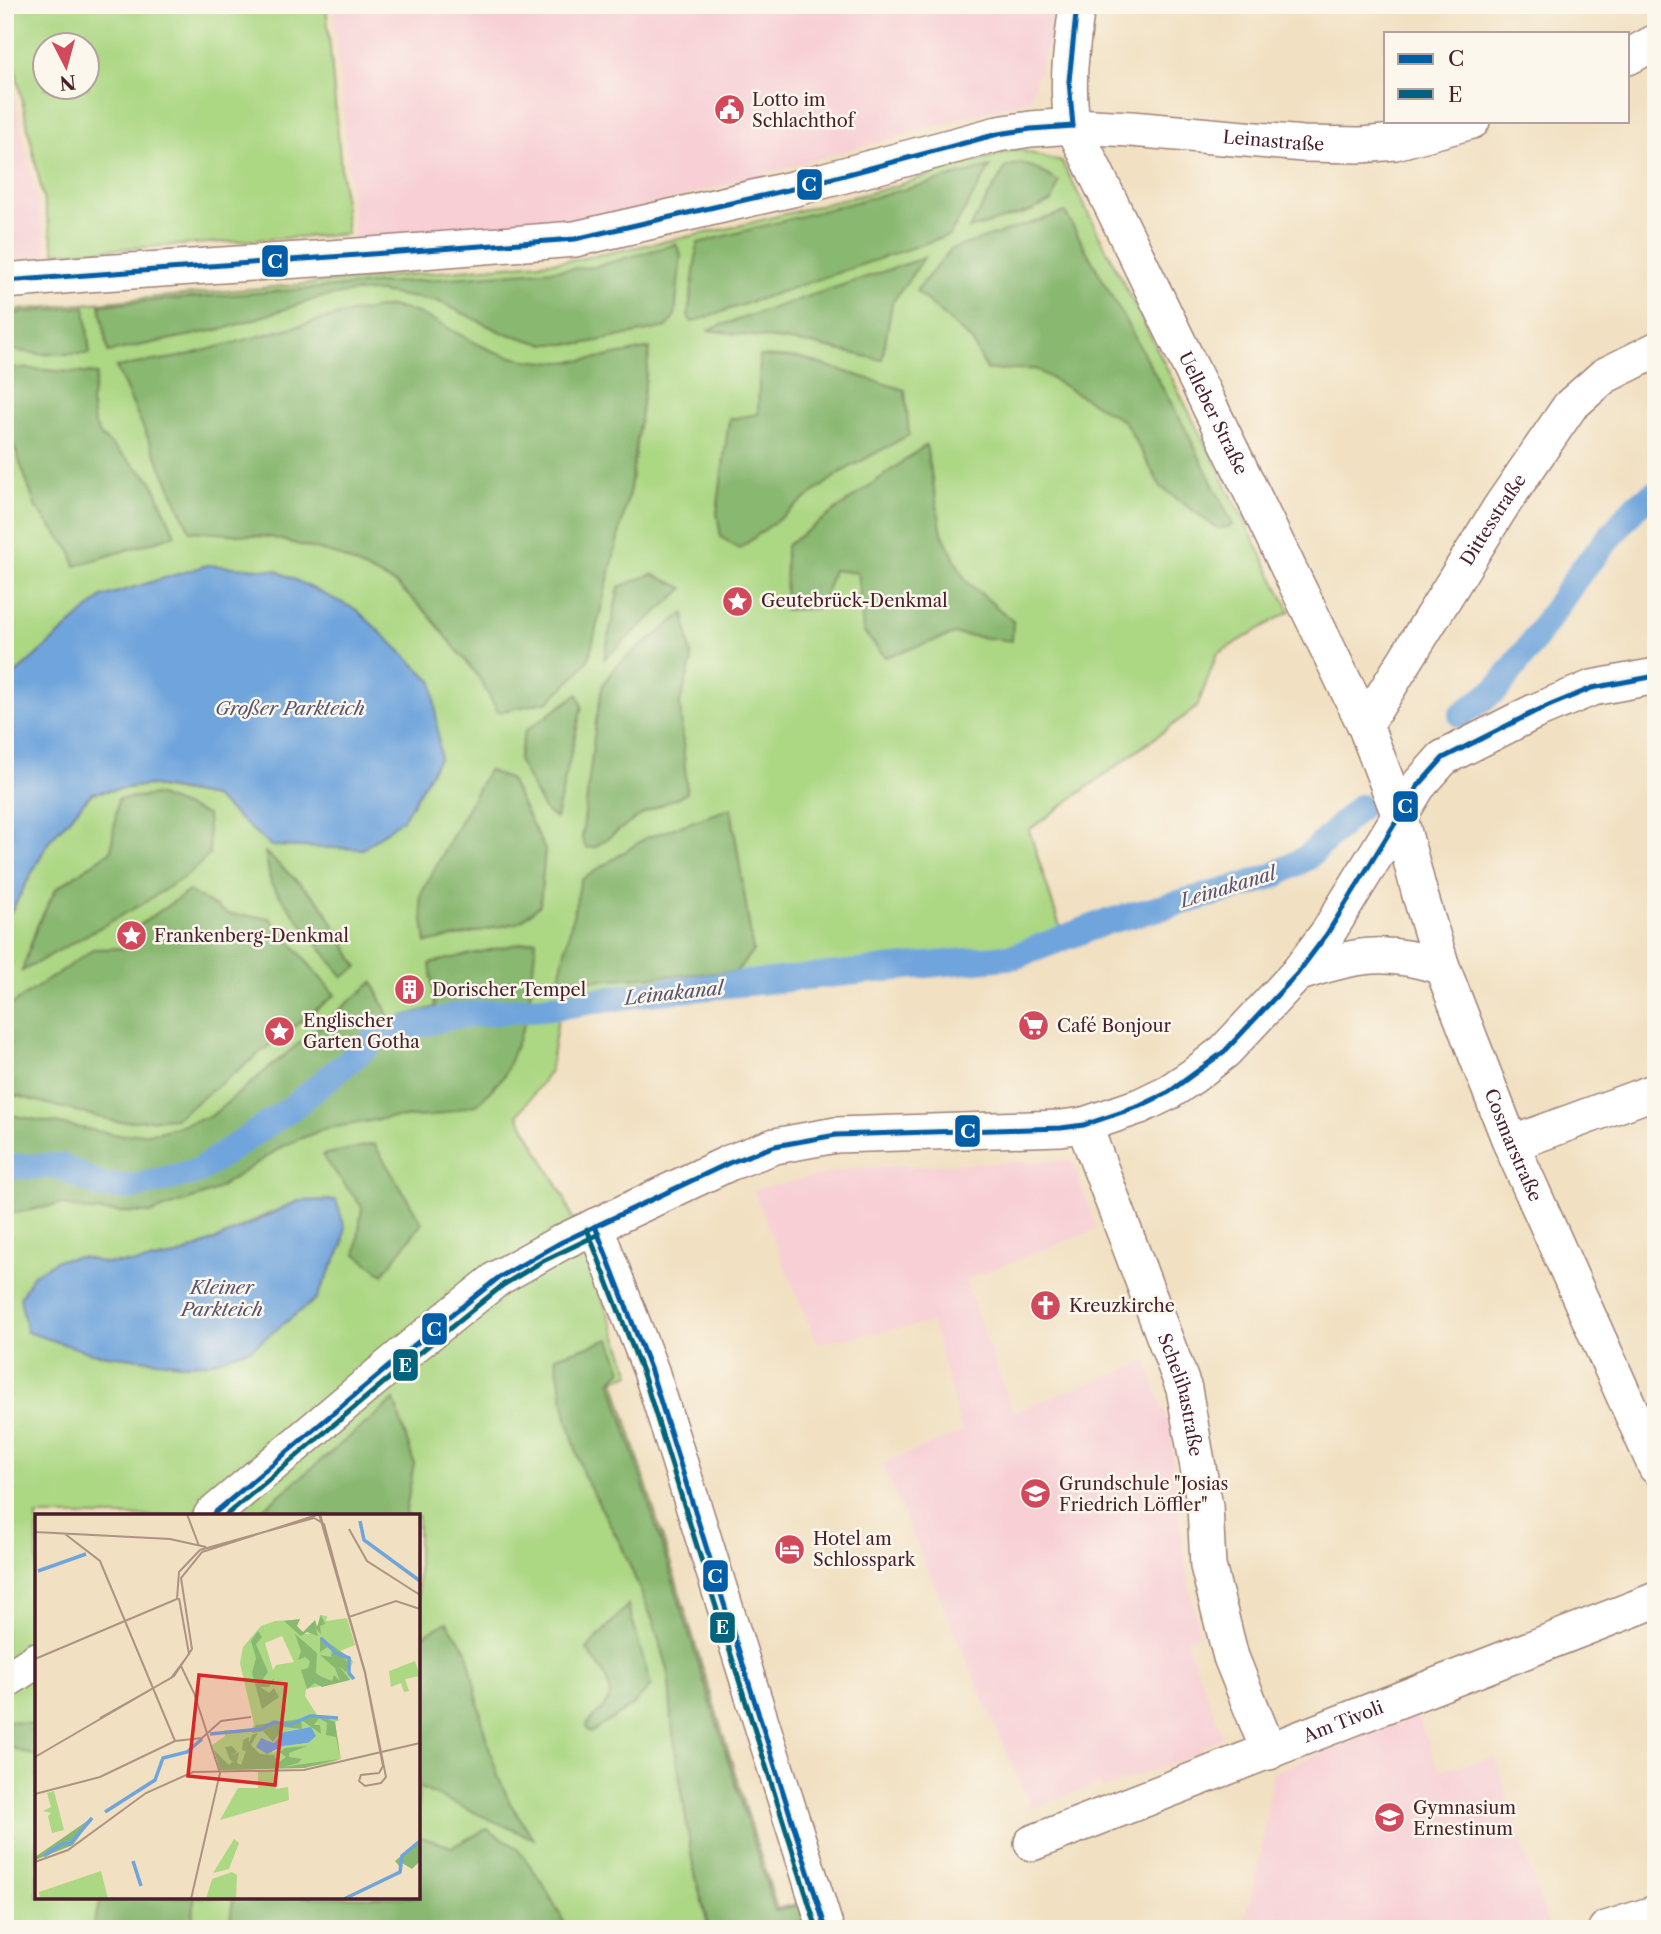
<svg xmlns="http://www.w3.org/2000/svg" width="1661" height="1934" viewBox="0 0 1661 1934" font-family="'Libre Caslon Text',serif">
  <rect width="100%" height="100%" fill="#fbf7ec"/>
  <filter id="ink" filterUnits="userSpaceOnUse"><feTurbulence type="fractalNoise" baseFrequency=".0143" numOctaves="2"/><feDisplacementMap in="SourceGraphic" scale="14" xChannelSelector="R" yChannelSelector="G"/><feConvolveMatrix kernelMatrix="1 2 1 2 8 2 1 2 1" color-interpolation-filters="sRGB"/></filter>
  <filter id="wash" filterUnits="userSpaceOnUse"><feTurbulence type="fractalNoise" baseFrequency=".00686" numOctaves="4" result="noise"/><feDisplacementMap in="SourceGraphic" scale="28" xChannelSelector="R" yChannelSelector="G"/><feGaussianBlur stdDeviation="1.57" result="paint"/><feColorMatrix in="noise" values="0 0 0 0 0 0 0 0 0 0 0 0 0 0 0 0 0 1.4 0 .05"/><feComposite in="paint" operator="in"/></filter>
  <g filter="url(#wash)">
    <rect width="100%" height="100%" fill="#f1e0c1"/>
    <g fill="#f7cfd5">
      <path d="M333 5H1062L1029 100 674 199 584 223 355 242Z"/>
      <path d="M5 49 48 255 5 260Z"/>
      <path d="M1072 1160 1097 1229 965 1280 1013 1412 1147 1361 1171 1432 1180 1523 1191 1597 1200 1634 1186 1639 1223 1737 1201 1746 1203 1752 1102 1789 1099 1784 1031 1809 882 1464 962 1432 932 1323 817 1343 753 1190 855 1168Z"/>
      <path d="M1418 1716 1439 1770 1495 1757 1549 1929H1242L1259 1864 1273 1772Z"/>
    </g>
    <g fill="#acd783" stroke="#7b7b57" stroke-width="2" fill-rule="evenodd">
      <path d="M5 5H326L347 234 55 253 5 21ZM46 46H88V88H46Z"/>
      <path d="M1016 149 1062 162 1290 611 1217 654 1197 707 1029 830 1063 936 940 958 562 992 550 1071 518 1115 564 1197 631 1374 614 1380 777 1909 804 1902 813 1929H5V923L49 841 92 793 148 785 214 797 271 846 102 597 5 683V311L574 260 730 228 885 189ZM298 1201 26 1332 80 1257 104 1263H136L177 1256 222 1237 261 1217ZM37 1516H418V1897H37Z"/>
    </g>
    <g fill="#89b871" stroke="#6a6c4e" stroke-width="2">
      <path d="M1021 163 1035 168 1059 182 1052 201 1031 211 969 229 1006 167Z"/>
      <path d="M990 167 950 235 692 322 688 316 698 243Z"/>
      <path d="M1065 212 1186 430 1233 525 1218 529 1161 487 1125 422 1035 369 987 370 972 341 916 291 951 249Z"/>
      <path d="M676 244 681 255 675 315 667 327 582 344H543L501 332 440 302 379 292H352L319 298 227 328 108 352 100 305 594 267Z"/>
      <path d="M924 258 892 303 882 360 811 344 707 330Z"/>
      <path d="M391 306C399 309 409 310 417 313 450 326 481 351 516 358 561 368 606 357 650 348L630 489 589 658 576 675 549 701 498 712 478 676 428 614 396 584 337 555 270 537 190 531 116 367 179 357 344 314Z"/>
      <path d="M85 307 90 354H39L5 349V314Z"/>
      <path d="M760 356 801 358 905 390 909 435 841 472 739 549 721 537 717 513 729 419 758 414Z"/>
      <path d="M5 367 97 374 91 402 94 423 100 435 152 481 175 535 75 566 71 551 36 508 16 451 5 429Z"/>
      <path d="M926 445 942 533 965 580 1013 621 1012 641 955 634 885 657 863 631 858 573 833 570 821 608 785 610 786 546Z"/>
      <path d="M652 574 684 588 604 659 619 587Z"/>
      <path d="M684 613 692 661 680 703 687 793 644 813 595 847 586 848 582 838 596 721 603 685 615 667Z"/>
      <path d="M578 694 582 706 556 818 545 811 518 760 525 731Z"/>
      <path d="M488 770 510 780 545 850 540 905 520 922 426 943 420 896Z"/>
      <path d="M156 795 207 815 210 854 189 874 142 904 22 971 37 926 56 889 111 851 118 799Z"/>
      <path d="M731 808 753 951 736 972 558 982 581 880 646 838Z"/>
      <path d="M265 852 321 903 358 967 343 977 271 884Z"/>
      <path d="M189 891 228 914 270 918 335 995 176 1118 118 1122 5 1093V1009L94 949 133 948 138 926Z"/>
      <path d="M536 940 528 1015 504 1076 478 1104 432 1116 387 1118 324 1129 285 1145 212 1192 151 1213 90 1211 61 1204 5 1215V1114L119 1135 159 1132 211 1116 373 982 390 1020 435 1007 430 963Z"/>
      <path d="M374 1144 422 1223 383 1274 356 1254 362 1207 322 1155Z"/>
      <path d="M610 1339 622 1370 611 1381 775 1911 799 1905 807 1929H709L693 1866 673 1733 668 1669 653 1621 622 1547 583 1474 567 1418 555 1357Z"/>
      <path d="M394 1400 414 1463 405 1516H254Z"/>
      <path d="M628 1605 651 1686 632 1706 592 1732 588 1731 586 1727 587 1724C594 1717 606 1708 609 1698 613 1681 595 1662 587 1649Z"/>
      <path d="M447 1622 467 1651 485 1734 498 1776 510 1803 534 1839 418 1787V1638Z"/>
      <path d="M5 1720 37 1725V1757L5 1745Z"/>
      <path d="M487 1829 516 1847 541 1880 568 1929H402L394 1922 333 1920 301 1929H229L233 1899 235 1897H418V1836L452 1847Z"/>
      <path d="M102 1897H194L193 1929H89L94 1922Z"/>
    </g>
    <g fill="#6fa4dc" stroke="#5c6284" stroke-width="2">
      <path d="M207 565 275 570 357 610 433 682 440 757 404 818 363 849 271 846 214 797 148 785 92 793 49 841 5 923V683L102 597Z"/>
      <path d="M336 1200 345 1228 343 1245 316 1299 252 1348 209 1363 181 1364 91 1353 27 1332 20 1298 32 1276 57 1260 80 1257 104 1263H136L177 1256 222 1237 298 1201Z"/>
    </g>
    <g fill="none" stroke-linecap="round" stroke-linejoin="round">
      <g stroke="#6fa4dc" stroke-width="26">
        <path d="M1461 715 1497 689 1529 647 1581 571 1636 506 1656 493"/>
        <path d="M5 1167 60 1166 101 1186 134 1187 198 1171 293 1107 382 1034 455 1016 563 1006 649 993 1016 956 1106 922 1243 886 1275 875 1308 857 1360 807"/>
      </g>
    </g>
  </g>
  <g filter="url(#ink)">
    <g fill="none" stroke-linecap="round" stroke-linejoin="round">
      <defs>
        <g id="minor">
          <path id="s1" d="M1077 5C1072 46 1065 85 1073 126L1365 725 1399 814 1420 895 1442 967 1511 1144 1656 1467"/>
          <path d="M1628 57 1656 42"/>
          <path id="s2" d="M5 281 86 274 345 257 575 239 792 189 998 134 1031 129 1073 126 1131 129 1303 144 1362 145 1395 142 1472 121"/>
          <path id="s3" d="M1365 725 1500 508 1570 406 1604 376 1656 350"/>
          <path d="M1297 974C1352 955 1385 948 1442 967"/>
          <path id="s4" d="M1084 1125 1184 1389 1205 1506 1208 1566 1231 1657 1269 1752"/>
          <path d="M1511 1144 1656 1091"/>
          <path d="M595 1226 651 1371 826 1929"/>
          <path d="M211 1516 412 1347 498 1278 562 1242 729 1163 775 1146 836 1135 1061 1128 1084 1125 1140 1106 1169 1092 1193 1076 1225 1051 1297 974 1327 934 1418 786 1443 758 1534 712 1592 688 1656 676"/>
          <path d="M5 1681 37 1660"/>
          <path id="s5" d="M1032 1843 1656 1600"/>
          <path d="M1606 1929 1656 1913"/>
        </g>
      </defs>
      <use href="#minor" stroke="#9e8076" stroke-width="38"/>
      <use href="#minor" stroke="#fff" stroke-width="35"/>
      <defs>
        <g id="bus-1">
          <path d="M1073 126 1069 81 1077 5"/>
          <path d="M5 281 575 239 792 189 998 134 1031 129 1073 126"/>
          <path d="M595 1226 651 1371 826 1929"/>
          <path d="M211 1516 412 1347 498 1278 562 1242 729 1163 775 1146 836 1135 1061 1128 1084 1125 1140 1106 1169 1092 1225 1051 1297 974 1327 934 1418 786 1443 758 1534 712 1592 688 1656 676"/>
        </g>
        <g id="bus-2">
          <path d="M587 1229 643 1374 817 1929"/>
          <path d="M225 1516 418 1354 503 1285 543 1261 599 1234"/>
        </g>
      </defs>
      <use href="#bus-1" stroke="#fbf7ec" stroke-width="10"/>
      <use href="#bus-2" stroke="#fbf7ec" stroke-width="10"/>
      <use href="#bus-1" stroke="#005da8" stroke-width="5"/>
      <use href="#bus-2" stroke="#00637d" stroke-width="5"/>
    </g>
  </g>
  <defs>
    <symbol id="civic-disc" viewBox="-11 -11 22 22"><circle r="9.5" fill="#d1495b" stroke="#fbf7ec"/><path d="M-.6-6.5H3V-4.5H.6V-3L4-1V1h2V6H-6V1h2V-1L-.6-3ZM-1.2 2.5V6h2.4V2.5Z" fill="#fff"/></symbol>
    <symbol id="sight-disc" viewBox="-11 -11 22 22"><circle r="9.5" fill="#d1495b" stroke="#fbf7ec"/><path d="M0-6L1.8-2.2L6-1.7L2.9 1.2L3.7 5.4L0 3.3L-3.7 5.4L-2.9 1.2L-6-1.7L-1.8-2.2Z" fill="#fff"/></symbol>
    <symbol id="building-disc" viewBox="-11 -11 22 22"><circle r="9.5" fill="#d1495b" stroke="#fbf7ec"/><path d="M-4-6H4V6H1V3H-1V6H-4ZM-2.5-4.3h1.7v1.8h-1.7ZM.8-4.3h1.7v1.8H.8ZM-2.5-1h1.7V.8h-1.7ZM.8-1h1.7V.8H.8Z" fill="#fff"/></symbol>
    <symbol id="supermarket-disc" viewBox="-11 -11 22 22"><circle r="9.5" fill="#d1495b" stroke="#fbf7ec"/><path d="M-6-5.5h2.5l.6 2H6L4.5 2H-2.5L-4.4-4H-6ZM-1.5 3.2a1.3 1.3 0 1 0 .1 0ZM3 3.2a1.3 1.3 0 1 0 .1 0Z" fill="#fff"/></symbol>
    <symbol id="church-disc" viewBox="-11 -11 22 22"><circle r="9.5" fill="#d1495b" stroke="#fbf7ec"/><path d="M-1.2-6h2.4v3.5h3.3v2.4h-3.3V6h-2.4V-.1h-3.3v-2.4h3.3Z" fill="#fff"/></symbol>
    <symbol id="school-disc" viewBox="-11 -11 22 22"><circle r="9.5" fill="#d1495b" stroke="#fbf7ec"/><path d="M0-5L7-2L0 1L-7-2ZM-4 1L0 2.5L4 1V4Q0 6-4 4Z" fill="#fff"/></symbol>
    <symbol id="hotel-disc" viewBox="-11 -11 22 22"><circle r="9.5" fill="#d1495b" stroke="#fbf7ec"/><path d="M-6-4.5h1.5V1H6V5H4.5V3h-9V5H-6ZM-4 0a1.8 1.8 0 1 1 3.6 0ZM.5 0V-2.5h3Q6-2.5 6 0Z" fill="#fff"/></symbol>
  </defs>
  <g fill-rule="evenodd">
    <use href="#civic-disc" x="712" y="92" width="35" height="35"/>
    <use href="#sight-disc" x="720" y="584" width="35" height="35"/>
    <use href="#sight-disc" x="114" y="918" width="35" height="35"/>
    <use href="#building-disc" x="392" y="972" width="35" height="35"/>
    <use href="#supermarket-disc" x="1016" y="1008" width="35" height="35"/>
    <use href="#sight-disc" x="262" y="1014" width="35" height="35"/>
    <use href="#church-disc" x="1028" y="1288" width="35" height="35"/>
    <use href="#school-disc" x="1018" y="1476" width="35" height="35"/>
    <use href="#hotel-disc" x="772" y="1532" width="35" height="35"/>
    <use href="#school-disc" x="1372" y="1800" width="35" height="35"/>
  </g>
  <g text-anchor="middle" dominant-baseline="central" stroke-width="5" stroke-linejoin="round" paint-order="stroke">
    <g font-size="18" fill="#4a1f2b" stroke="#fbf7ec" text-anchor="start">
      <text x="752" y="100">Lotto im<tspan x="752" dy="21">Schlachthof</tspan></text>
      <text x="761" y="601">Geutebrück-Denkmal</text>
      <text x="154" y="936">Frankenberg-Denkmal</text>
      <text x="432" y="990">Dorischer Tempel</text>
      <text x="303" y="1021">Englischer<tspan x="303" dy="21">Garten Gotha</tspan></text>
      <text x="1057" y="1026">Café Bonjour</text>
      <text x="1069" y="1306">Kreuzkirche</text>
      <text x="1059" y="1484">Grundschule "Josias<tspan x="1059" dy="21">Friedrich Löffler"</tspan></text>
      <text x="813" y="1539">Hotel am<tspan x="813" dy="21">Schlosspark</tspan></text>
      <text x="1413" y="1808">Gymnasium<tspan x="1413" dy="21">Ernestinum</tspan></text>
    </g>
    <g font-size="18" fill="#4a1f2b" stroke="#fbf7ec">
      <text stroke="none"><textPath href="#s2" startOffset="1284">Leinastraße</textPath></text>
      <text stroke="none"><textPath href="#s1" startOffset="441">Uelleber Straße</textPath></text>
      <text stroke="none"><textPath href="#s3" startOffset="242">Dittesstraße</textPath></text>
      <text stroke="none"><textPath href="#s1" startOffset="1234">Cosmarstraße</textPath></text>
      <text stroke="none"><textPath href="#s4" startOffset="287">Schelihastraße</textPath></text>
      <text stroke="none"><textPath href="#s5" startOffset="334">Am Tivoli</textPath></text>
    </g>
    <g font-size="19" font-style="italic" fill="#595472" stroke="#fbf7ec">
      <text x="290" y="708">Großer Parkteich</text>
      <text transform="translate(1228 887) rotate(-17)">Leinakanal</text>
      <text transform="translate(674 993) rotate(-6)">Leinakanal</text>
      <text x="222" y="1287">Kleiner<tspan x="222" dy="22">Parkteich</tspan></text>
    </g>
  </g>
  <g transform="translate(35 1514)">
    <rect width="385" height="385" fill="#f1e0c1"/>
    <path d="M285 101 292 102 291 107 312 104 320 131 302 138 318 148 314 158 318 165 271 175 270 182 282 201 305 206 300 208 306 245 290 251 188 257 176 232 190 222 189 216H216L219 210 205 149 208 133 226 112 240 107 254 106 270 120 281 119ZM247 122 259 148 241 151 238 156 230 129ZM272 214 274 229 248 232 238 239 230 225 239 229 252 217ZM380 147 385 162 370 165 374 177 369 178 366 169 356 173 354 157ZM223 257H238L241 275 253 273 254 286 185 306 203 274H223ZM19 277 29 316 17 319 13 302 16 299 8 297 16 293 12 279ZM199 325 204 329 194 355 178 359ZM66 357 73 385H5L4 378ZM197 358 202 361 201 385H171L177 365Z" fill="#acd783" fill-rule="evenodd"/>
    <path d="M286 101 290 110 285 112 286 120 281 115 283 122 272 118 266 122 249 107 265 105 262 112 268 118 280 106 282 113ZM223 117 227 123 221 130 233 158 228 165 233 169 240 164 234 173H225L234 179 239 174 244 183 227 195 217 159 221 144 216 127ZM260 120 282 139 281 159 285 162 297 167 299 161 305 167 300 154 285 141 296 143 297 137 294 132 285 138V123L314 143 318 148 308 142 314 151 311 158 304 152 315 166 287 173 280 169 272 175 266 156 273 154 275 147 270 143 263 146 266 137ZM279 200 300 208 305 242 301 223 291 221 292 209 284 204 279 211H285L286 220 268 207ZM266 205 267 215 249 213 238 228 228 217 217 219 221 211ZM223 219 216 231 225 240 239 241 243 249 251 243 245 238 250 234 272 232 254 239V243L267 245 263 249 248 253 304 245 270 254 185 256 179 236 194 251 198 247 195 246 190 233 197 232 202 238 195 243 204 238 202 249 206 251 211 237 207 236 208 226 214 223V229L217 221ZM58 303 38 331 0 346V343ZM385 326V347L377 355 367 349 364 352 360 347Z" fill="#89b871"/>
    <path d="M276 213 281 222 273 229 248 232 232 240 221 233 226 224 239 229 249 218Z" fill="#6fa4dc"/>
    <path fill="none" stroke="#6fa4dc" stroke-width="3.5" d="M325 7 329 26 385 67M3 57 51 40M286 124 301 139 314 144V159L319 165M175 220 226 215 239 208 255 211 275 202 303 204M70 298 120 266 128 244 152 238 167 225M9 342 27 330H35L57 304M98 347 106 372M309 385 365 358 367 342 385 327"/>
    <path fill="none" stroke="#ae9385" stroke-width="2" d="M152 0 164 32M284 0 330 159 348 252 344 259 326 261 324 267 330 272 346 269 351 263 330 158 285 0M314 15 332 47 385 81M0 18 135 25 171 33M30 20 65 47 140 227M0 145 142 85 144 58 165 36 279 4 289 10 314 103 361 87 385 95M146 152 159 179 185 259 156 385M65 204 136 164 154 140 144 84M0 243 139 162 157 135 146 64 167 38 285 0M0 280 65 263 140 227 167 224 186 207 216 203M0 348 33 336 111 279 158 258 269 256 385 229"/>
    <path fill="#d62828" fill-opacity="0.15" stroke="#d62828" stroke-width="3.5" d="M164 161 251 170 240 271 153 262Z"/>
    <rect width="385" height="385" fill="none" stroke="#4a1f2b" stroke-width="3.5"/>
  </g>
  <g stroke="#fbf7ec" stroke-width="2.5">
    <rect x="796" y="168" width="27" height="33" rx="7" fill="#005da8"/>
    <rect x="261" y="244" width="28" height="34" rx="7" fill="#005da8"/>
    <rect x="1392" y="790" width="27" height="33" rx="7" fill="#005da8"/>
    <rect x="954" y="1114" width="27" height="34" rx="7" fill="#005da8"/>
    <rect x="421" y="1312" width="27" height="34" rx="7" fill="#005da8"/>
    <rect x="392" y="1348" width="27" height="34" rx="7" fill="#00637d"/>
    <rect x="702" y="1559" width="27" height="34" rx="7" fill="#005da8"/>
    <rect x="709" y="1611" width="27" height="33" rx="7" fill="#00637d"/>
  </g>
  <g font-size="19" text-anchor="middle" font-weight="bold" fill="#fff">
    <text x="809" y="191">C</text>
    <text x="275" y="268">C</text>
    <text x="1405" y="813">C</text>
    <text x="968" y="1138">C</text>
    <text x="434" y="1336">C</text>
    <text x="405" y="1372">E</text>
    <text x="715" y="1583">C</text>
    <text x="722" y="1634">E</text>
  </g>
  <rect width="1661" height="1934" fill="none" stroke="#fbf7ec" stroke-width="28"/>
  <rect x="1384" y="32" width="245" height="91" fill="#fbf7ec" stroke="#b4a19f" stroke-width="2"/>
  <rect x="1398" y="54" width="35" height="10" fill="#005da8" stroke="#b4a19f" stroke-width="2"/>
  <text x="1448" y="66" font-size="21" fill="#4a1f2b">C</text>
  <rect x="1398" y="89" width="35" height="10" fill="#00637d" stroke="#b4a19f" stroke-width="2"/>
  <text x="1448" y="102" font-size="21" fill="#4a1f2b">E</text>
  <g transform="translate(66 66) rotate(174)"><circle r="33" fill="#fbf7ec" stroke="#b4a19f" stroke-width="2"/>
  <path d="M0-5L12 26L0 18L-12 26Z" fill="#d1495b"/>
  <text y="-10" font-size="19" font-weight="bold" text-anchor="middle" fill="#4a1f2b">N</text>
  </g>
</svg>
